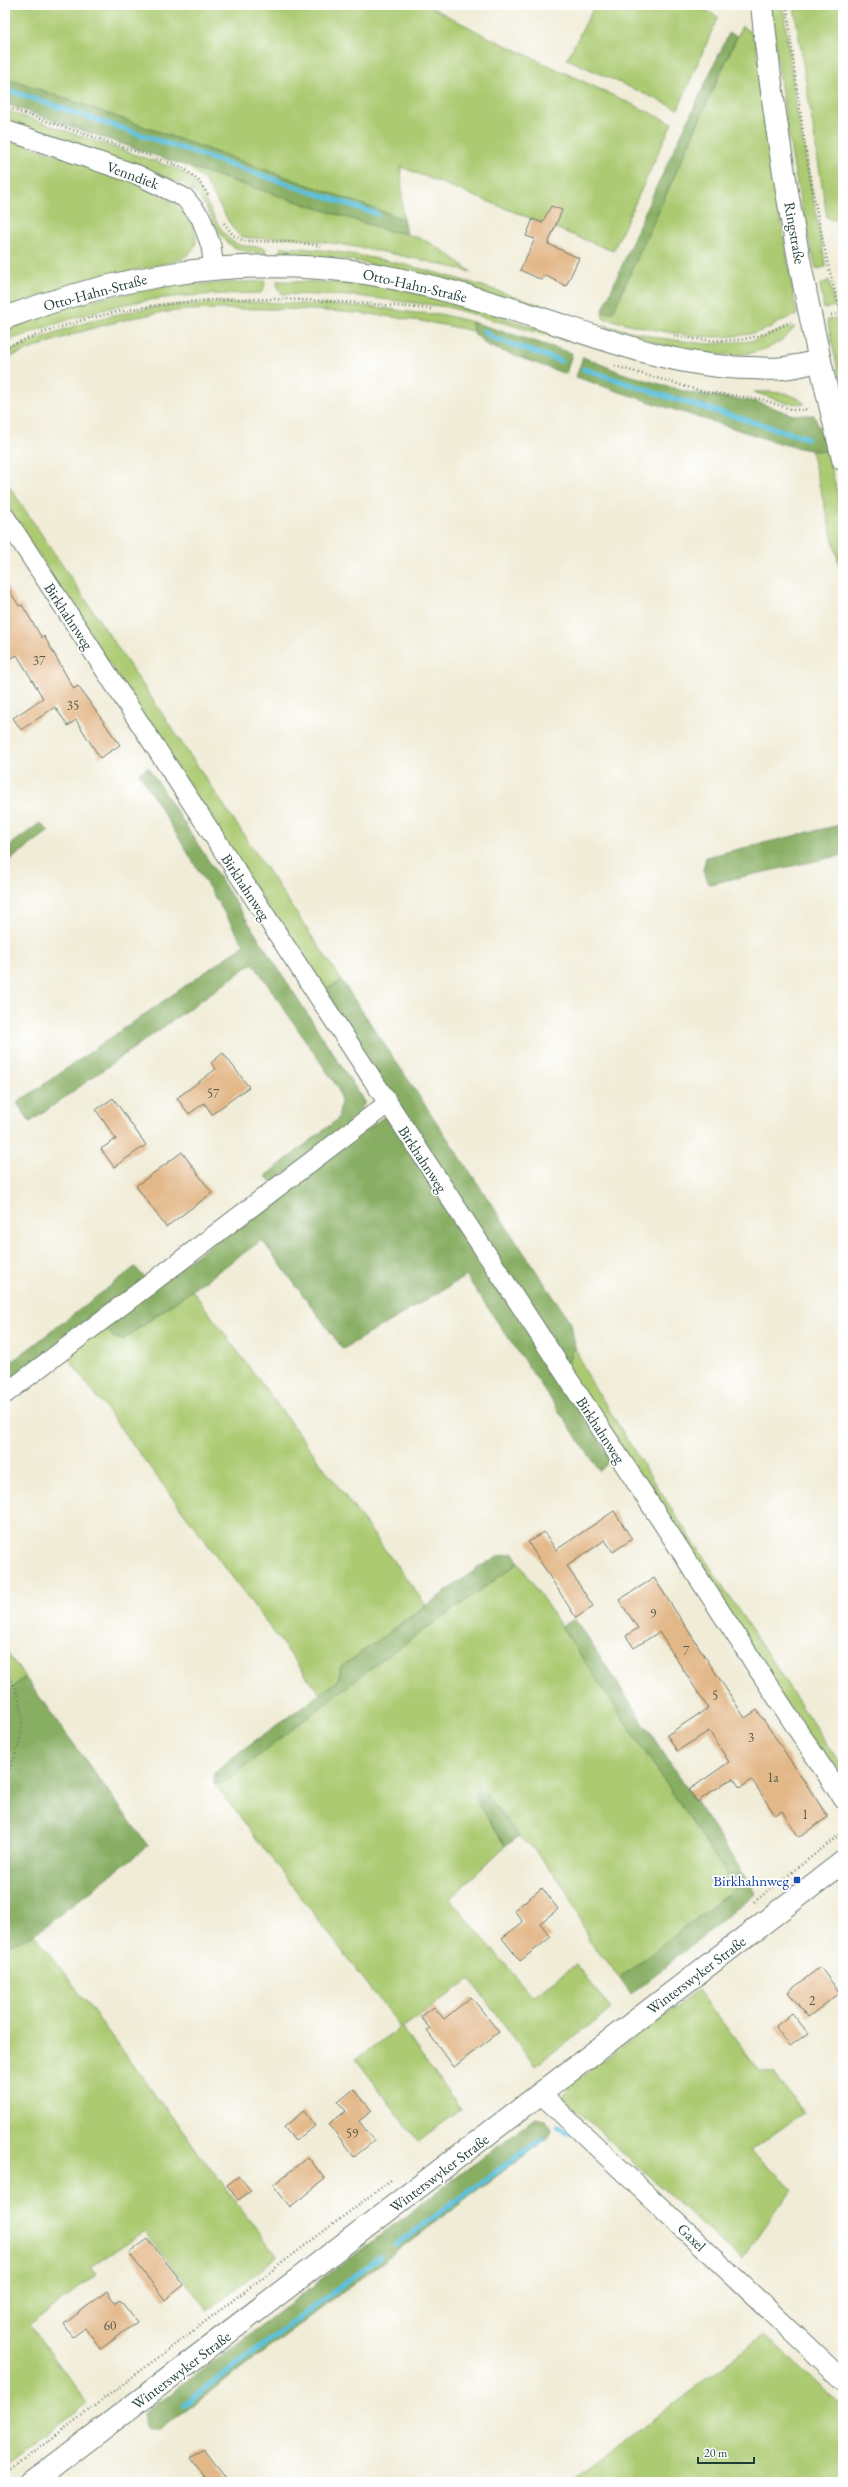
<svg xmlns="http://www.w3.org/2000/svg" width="848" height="2487" viewBox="0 0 848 2487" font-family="'EB Garamond',serif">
  <rect width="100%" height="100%" fill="#fff"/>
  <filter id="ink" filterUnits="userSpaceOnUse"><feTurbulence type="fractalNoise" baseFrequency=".025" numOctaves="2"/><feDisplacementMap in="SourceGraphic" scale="8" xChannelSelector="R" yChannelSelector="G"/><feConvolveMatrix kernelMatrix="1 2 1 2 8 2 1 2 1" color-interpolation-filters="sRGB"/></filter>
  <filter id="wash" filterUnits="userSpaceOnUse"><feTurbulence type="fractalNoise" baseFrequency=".012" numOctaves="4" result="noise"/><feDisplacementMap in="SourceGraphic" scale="16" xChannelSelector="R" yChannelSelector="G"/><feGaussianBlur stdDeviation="0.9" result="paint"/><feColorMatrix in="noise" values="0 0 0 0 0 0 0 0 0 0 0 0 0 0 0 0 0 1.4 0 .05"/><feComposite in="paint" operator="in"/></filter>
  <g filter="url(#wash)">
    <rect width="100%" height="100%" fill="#f0ecd7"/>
    <g fill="#abca71" stroke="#658452">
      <path d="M5 5H427L482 34 672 123 613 251 401 167 403 219 5 77Z"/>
      <path d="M595 5H696L718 17 678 109 567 59Z"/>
      <path d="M770 5H783L796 105 826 267 816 269C793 183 782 93 770 5Z"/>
      <path d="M794 5H843L842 223 827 218Z"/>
      <path d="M742 26 755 36 777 198 797 315C782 318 772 329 758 332 708 345 651 329 603 318L602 312H613Z"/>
      <path d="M5 110 180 170C208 186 212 230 235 243 244 248 255 245 265 248L266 253C202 253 225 209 183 184L5 123Z"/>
      <path d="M5 138C58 156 116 170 165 197 177 204 195 222 196 237 197 250 188 256 177 261L81 282 5 308Z"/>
      <path d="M189 167 389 231C425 235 444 250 471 272 413 257 354 245 295 238 277 236 257 241 240 236L234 230 205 181Z"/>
      <path d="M281 247C383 251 481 285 577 317L366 263 329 257 278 254Z"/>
      <path d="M829 280 835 306 824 309 820 285Z"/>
      <path d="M265 281 264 290 261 293C219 294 177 295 136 302 91 311 48 326 5 342V329L91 300 165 286Z"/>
      <path d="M277 281C320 282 365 282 408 291 461 303 514 320 565 338L566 341 448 307 357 296 282 294 278 289Z"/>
      <path d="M257 302 375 307 415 313 440 314 472 322 473 331C396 314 320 308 241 309 212 309 182 309 153 314 102 323 53 340 5 359V352C53 332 105 314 156 307 190 303 223 303 257 302Z"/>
      <path d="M836 318 839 320 843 337V393L827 320Z"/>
      <path d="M603 325 660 338 708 344 752 341 788 328 795 327C761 372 686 352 640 338 629 335 611 333 603 325Z"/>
      <path d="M754 392C772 392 792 391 805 404L786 403Z"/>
      <path d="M811 451H827L843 517V580Z"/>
      <path d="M5 480 342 981 322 991 5 503Z"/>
      <path d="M192 1290 426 1605 341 1667 338 1681 320 1694 67 1357 8 1403 5 1402 103 1324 113 1337 123 1340Z"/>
      <path d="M575 1347 587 1375 654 1482 843 1769V1793L566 1367Z"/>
      <path d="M519 1563 736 1888 620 1978 589 1941 567 1890 530 1845 519 1837 505 1846 450 1899 532 1996 576 1965 611 2009 535 2066 470 1979 402 2028 461 2110 418 2141 356 2059 400 2027 214 1783 222 1784 380 1661Z"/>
      <path d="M5 1650 25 1677 5 1694Z"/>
      <path d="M35 1934 277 2257 208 2311 144 2231 91 2267 96 2274 30 2325 87 2403 5 2466V1946Z"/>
      <path d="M698 1990 759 2071 774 2073 803 2113 750 2151 792 2189 741 2260 563 2098 571 2085Z"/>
      <path d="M764 2335 843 2407V2482H572Z"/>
    </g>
    <g fill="#88ae63" stroke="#54764c">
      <path d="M729 33 737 36 613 312H602L648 205Z"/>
      <path d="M5 77 403 219 407 233 389 231 189 167 5 104Z"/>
      <path d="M472 322 572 353 566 374 488 346 474 333Z"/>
      <path d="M583 357 622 373 687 392 757 402 793 415H814L827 451C797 451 767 439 739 430 684 413 630 396 576 377Z"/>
      <path d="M148 767 365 1103 350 1124 273 1183 265 1176 338 1119 341 1102 338 1088 253 963 30 1122 17 1103 244 945 139 773Z"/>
      <path d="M40 823 49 831 5 864V849Z"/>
      <path d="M843 824V855L709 884 703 870 706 857Z"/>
      <path d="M342 981 571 1323 575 1347 566 1367 322 991Z"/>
      <path d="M385 1116 393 1125 611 1459 600 1471 466 1276 343 1349 262 1240 122 1340 113 1337 103 1324Z"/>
      <path d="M135 1267 147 1280 5 1388V1367Z"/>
      <path d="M513 1553 519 1563 380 1661 222 1784 214 1783 215 1773 231 1758 338 1681 341 1667 478 1568 496 1557Z"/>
      <path d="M575 1619 756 1893 631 1994 620 1978 736 1888 561 1626Z"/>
      <path d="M25 1677 148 1846 35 1934 5 1946V1694Z"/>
      <path d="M477 1790 486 1795 519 1836 505 1846 474 1796Z"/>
      <path d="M535 2118 546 2120 552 2129 550 2136 160 2430H149L144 2423V2414Z"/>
    </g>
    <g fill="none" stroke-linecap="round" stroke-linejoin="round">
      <g stroke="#5dc0dc" stroke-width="5.5">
        <path d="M5 89 377 214"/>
        <path d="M484 331 493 338 561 361"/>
        <path d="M584 369 665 396 807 438"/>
        <path d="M558 2126 568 2131"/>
        <path d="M396 2245 541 2139"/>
        <path d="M183 2405 379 2258"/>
      </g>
    </g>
    <g id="blocks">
      <g fill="#e3b889">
        <path d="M551 206 562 210 548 244 579 258 566 286 544 275 542 280 520 270 535 239 526 236 533 219 542 223Z"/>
        <path d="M5 583 19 606 22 605 42 638 44 636 74 689 78 686 120 745 100 758 76 720 68 726 55 707 21 730 13 718 43 698 17 655 5 662Z"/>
        <path d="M223 1053 249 1087 212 1114 204 1103 189 1114 177 1098 216 1069 211 1063Z"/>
        <path d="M113 1098 146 1145 114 1167 101 1149 116 1139 96 1110Z"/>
        <path d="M182 1152 212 1193 166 1227 136 1186Z"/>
        <path d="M614 1511 632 1539 613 1552 605 1540 567 1566 593 1606 576 1618 528 1542 544 1532 556 1550Z"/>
        <path d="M654 1578 745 1718 757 1710 828 1817 799 1837 782 1811 775 1815 752 1780 740 1788 734 1779 726 1782 697 1802 689 1790 729 1762 709 1731 677 1751 667 1735 708 1708 659 1632 634 1648 626 1636 638 1628 619 1600Z"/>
        <path d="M542 1888 558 1909 540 1923 551 1937 520 1961 502 1938 523 1922 514 1910Z"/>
        <path d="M820 1967 840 1993 808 2017 788 1992Z"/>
        <path d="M471 1997 499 2032 454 2067 427 2031 430 2029 421 2017 434 2007 444 2019Z"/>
        <path d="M792 2013 808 2033 790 2046 775 2027Z"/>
        <path d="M354 2089 372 2111 359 2121 374 2141 354 2157 329 2124 346 2111 338 2102Z"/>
        <path d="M304 2111 315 2126 295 2141 284 2127Z"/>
        <path d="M308 2157 325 2179 290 2207 273 2185Z"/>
        <path d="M239 2176 251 2191 238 2200 227 2185Z"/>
        <path d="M148 2239 184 2285 165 2300 129 2253Z"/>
        <path d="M107 2291 115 2303 120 2300 137 2322 101 2349 85 2328 73 2337 64 2324Z"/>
        <path d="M204 2449 228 2482H208L191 2458Z"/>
      </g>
    </g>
  </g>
  <g filter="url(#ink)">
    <use href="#blocks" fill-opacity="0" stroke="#687a6d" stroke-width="1"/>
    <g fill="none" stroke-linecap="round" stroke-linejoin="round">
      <defs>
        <g id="minor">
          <path d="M5 130 138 175 185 198 201 218 211 246 214 269"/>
          <path d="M5 517 843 1799"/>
          <path d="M5 1394 387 1104"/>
          <path d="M541 2094 843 2380"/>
        </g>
        <g id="tertiary">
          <path d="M5 318C114 277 234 256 351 271 400 277 451 291 498 305 581 329 663 367 750 368 761 368 772 370 783 368 796 367 808 363 820 361"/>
          <path d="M33 2482 843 1862"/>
        </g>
        <path id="secondary" d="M762 5C777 158 806 310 843 459"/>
      </defs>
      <use href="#minor" stroke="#687a6d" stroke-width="21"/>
      <use href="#tertiary" stroke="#687a6d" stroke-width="24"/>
      <use href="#secondary" stroke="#687a6d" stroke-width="24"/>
      <g stroke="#687a6d" stroke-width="2.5" stroke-dasharray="1 3" stroke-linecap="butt">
        <path d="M787 5C798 109 814 221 843 321"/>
        <path d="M5 107 182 167 198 180 209 196"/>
        <path d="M224 223 233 235 244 241 293 242 323 246"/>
        <path d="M831 315 841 313"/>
        <path d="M674 336C701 340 730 344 757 336 769 333 779 326 791 322"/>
        <path d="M5 348C147 285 281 296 431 309"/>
        <path d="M615 366 705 392 761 399 793 410 811 409"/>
        <path d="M5 1670C29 1707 26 1735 7 1774"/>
        <path d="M754 1902 843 1832"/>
        <path d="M5 2474 391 2180"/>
      </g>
      <use href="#minor" stroke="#fff" stroke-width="19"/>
      <use href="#tertiary" stroke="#fff" stroke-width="22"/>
      <use href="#secondary" stroke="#fff" stroke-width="22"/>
    </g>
  </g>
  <rect fill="#1a4fb4" stroke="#fff" stroke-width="1.5" x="793" y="1876" width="8" height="8" rx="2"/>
  <g text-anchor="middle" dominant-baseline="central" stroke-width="3.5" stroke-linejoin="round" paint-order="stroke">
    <g font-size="13" fill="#505c49">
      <text x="39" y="660">37</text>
      <text x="73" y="705">35</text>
      <text x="213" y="1093">57</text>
      <text x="653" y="1613">9</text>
      <text x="686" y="1650">7</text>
      <text x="715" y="1695">5</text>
      <text x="751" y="1737">3</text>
      <text x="773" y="1777">1a</text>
      <text x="805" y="1814">1</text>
      <text x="812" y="2000">2</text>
      <text x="352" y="2133">59</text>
      <text x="110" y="2325">60</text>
    </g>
    <g font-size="15" fill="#1f3d34" stroke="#fff">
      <text transform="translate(133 175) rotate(20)">Venndiek</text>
      <text transform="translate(795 233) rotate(80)">Ringstraße</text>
      <text transform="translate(415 285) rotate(13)">Otto-Hahn-Straße</text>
      <text transform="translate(95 292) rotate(-15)">Otto-Hahn-Straße</text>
      <text transform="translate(69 616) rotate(57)">Birkhahnweg</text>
      <text transform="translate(246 887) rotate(57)">Birkhahnweg</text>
      <text transform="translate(423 1159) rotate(57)">Birkhahnweg</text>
      <text transform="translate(601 1430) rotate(57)">Birkhahnweg</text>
      <text transform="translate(696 1975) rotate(-37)">Winterswyker Straße</text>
      <text transform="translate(439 2173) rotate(-37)">Winterswyker Straße</text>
      <text transform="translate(692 2237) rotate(44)">Gaxel</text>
      <text transform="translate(181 2370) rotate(-37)">Winterswyker Straße</text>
    </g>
    <g font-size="15" fill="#164399" stroke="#fff" text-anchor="end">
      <text x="789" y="1880">Birkhahnweg</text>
    </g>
  </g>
  <rect width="848" height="2487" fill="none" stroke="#fff" stroke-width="20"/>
  <path d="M698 2457v6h56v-6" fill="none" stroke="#1f3d34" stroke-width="2"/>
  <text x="704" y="2457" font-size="12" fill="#1f3d34" stroke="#ffffff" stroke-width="3" paint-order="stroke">20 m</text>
</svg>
